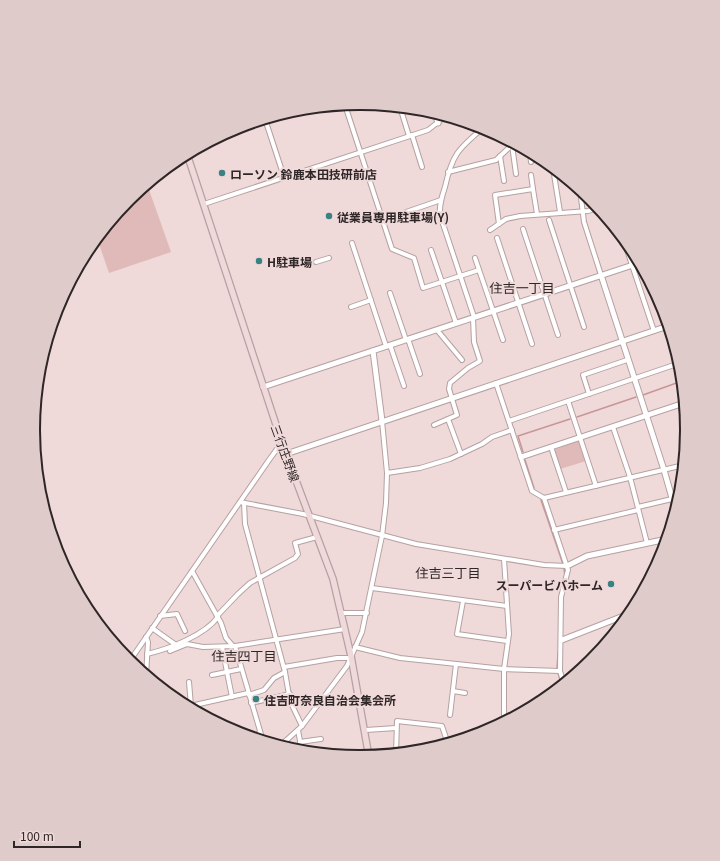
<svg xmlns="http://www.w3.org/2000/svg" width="720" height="861" viewBox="0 0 720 861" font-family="Georgia,'Noto Sans JP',serif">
  <rect width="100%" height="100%" fill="#efd9d9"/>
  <g fill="#e0b9b9">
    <path d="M147 184 171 252 109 273 97 238 129 199Z"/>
    <path d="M577 441 580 442 586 461 560 469 554 450Z"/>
  </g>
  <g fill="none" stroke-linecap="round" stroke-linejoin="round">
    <g stroke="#c99697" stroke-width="1.5">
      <path d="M643 395 682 381"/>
      <path d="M577 417 636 397"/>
      <path d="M523 452 518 436 570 419"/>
      <path d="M525 460 534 488"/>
      <path d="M541 500 563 564"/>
      <path d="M564 569 565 576"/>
      <path d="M557 669 558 653"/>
      <path d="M558 673 562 685"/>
    </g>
    <defs>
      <g id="minor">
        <path d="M345 105 392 249 414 258 423 288 479 270"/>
        <path d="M400 107 409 136"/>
        <path d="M265 119 284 177"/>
        <path d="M412 135 422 167"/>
        <path d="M512 145 516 174"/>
        <path d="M530 152 531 162"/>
        <path d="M500 156 504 181"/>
        <path d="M553 168 560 212"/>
        <path d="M448 172 496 160 513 144"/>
        <path d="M531 175 533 189"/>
        <path d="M580 190 584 222 601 275"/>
        <path d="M204 204 428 130 446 116"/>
        <path d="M383 220 441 200"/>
        <path d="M549 220 584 327"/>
        <path d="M499 224 495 195 533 189 537 214"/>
        <path d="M523 229 558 335"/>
        <path d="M490 230 506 219 520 216 588 211 598 208"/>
        <path d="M497 238 532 344"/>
        <path d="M623 238 654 331"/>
        <path d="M352 243 386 346"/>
        <path d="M431 250 456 323"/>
        <path d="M475 258 503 340"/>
        <path d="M316 262 329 258"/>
        <path d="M390 293 406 340"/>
        <path d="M351 307 371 300"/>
        <path d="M474 317 440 215C439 205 442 196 445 187 452 155 458 149 483 128"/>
        <path d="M437 330 462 360"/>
        <path d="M408 339 420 374"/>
        <path d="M390 345 404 386"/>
        <path d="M496 383 532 491 544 498 568 570 561 597 560 671 564 684"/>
        <path d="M589 394 583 375 627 360"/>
        <path d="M568 401 596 486"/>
        <path d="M680 405 686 425"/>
        <path d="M448 419 461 454"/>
        <path d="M509 421 680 363"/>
        <path d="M434 425 457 415 449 389 450 383 468 368 480 361 474 342 473 318"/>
        <path d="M613 427 630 477 647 543"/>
        <path d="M551 447 566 492"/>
        <path d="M387 473 420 468 450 459 482 444 492 437 512 430"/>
        <path d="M544 498 684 465"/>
        <path d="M240 502 303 514 416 544 544 565 567 566"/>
        <path d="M244 503 245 524 285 672 290 701 302 726"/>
        <path d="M638 507 672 499"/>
        <path d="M554 530 638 510"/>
        <path d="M192 571 221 623 226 638 233 646"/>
        <path d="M372 588 507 606"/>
        <path d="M463 601 457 634 507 641"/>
        <path d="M342 613H367"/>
        <path d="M160 616 177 614 185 631"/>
        <path d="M217 616 238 594 250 583 295 558 298 554 295 543 317 537"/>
        <path d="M152 628 176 645"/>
        <path d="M146 637 148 642 146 676"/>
        <path d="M235 646 263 741"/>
        <path d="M222 647 232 697"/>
        <path d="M355 647 400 658 504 669 509 634 504 559"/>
        <path d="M170 651 187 644 203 647 235 646 345 629"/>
        <path d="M147 654C169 649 205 635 218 617"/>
        <path d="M129 662 269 460 277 449 283 446"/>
        <path d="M284 667 337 658H350"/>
        <path d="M212 675 241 669"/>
        <path d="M189 682 191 706"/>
        <path d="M453 691 465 693"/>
        <path d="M249 695 264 690 274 678 285 672"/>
        <path d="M251 703 290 694"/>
        <path d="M186 707 248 693"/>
        <path d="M450 715 456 664"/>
        <path d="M504 720 524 712"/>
        <path d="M504 723V669L560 671"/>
        <path d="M298 730 302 752"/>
        <path d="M366 730 396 728"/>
        <path d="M248 737 260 733"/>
        <path d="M300 742 321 739"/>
        <path d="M280 746 302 726 347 666 362 632 382 536 386 503 387 473 382 421"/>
        <path d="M396 754 397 721 442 726 448 744"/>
      </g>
      <g id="tertiary">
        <path d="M435 113 438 123"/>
        <path d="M601 275 664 470 676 512"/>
        <path d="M373 351 382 421"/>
        <path d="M263 387 639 263"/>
        <path d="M286 454 668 326"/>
        <path d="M521 457 684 403"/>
        <path d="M567 566 587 556 667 539"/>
        <path d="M562 640 631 613"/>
      </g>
      <path id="secondary" d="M187 154 283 446 333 579 351 656 369 757"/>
    </defs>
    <use href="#minor" stroke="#b6a1a2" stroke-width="6"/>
    <use href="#tertiary" stroke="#b6a1a2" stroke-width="7"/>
    <use href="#secondary" stroke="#b6a1a2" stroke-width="8"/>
    <use href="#minor" stroke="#fff" stroke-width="4"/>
    <use href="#tertiary" stroke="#fff" stroke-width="5"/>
    <use href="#secondary" stroke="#f0d9da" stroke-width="5.5"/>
  </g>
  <g fill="#398183" stroke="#efd9d9" stroke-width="1.5">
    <circle cx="222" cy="173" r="4"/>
    <circle cx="329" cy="216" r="4"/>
    <circle cx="259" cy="261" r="4"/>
    <circle cx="611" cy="584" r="4"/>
    <circle cx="256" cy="699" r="4"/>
  </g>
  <g text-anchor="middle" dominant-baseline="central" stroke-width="4" stroke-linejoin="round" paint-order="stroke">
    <g font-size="12" font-weight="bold" fill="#2f2627" stroke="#efd9d9" text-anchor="start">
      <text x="230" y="173">ローソン 鈴鹿本田技研前店</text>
      <text x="337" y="216">従業員専用駐車場(Y)</text>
      <text x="267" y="261">H駐車場</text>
      <text x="603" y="584" text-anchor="end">スーパービバホーム</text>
      <text x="264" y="699">住吉町奈良自治会集会所</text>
    </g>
    <g font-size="12" fill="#2f2627" stroke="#efd9d9">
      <text transform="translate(286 453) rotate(70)">三行庄野線</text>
    </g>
    <g font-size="13" fill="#2f2627" stroke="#efd9d9">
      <text x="522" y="287">住吉一丁目</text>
      <text x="448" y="572">住吉三丁目</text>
      <text x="244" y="655">住吉四丁目</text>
    </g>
  </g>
  <path d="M0 0H720V861H0ZM40 430a320 320 0 1 1 640 0a320 320 0 1 1-640 0Z" fill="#e0cbcb" fill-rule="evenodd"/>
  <path fill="none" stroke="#2f2627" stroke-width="2" d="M40 430a320 320 0 1 1 640 0a320 320 0 1 1-640 0Z"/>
  <path d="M14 841v6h66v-6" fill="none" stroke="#2f2627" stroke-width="2"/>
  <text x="20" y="841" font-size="12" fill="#2f2627" stroke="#efd9d9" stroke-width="3" paint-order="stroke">100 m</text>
</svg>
